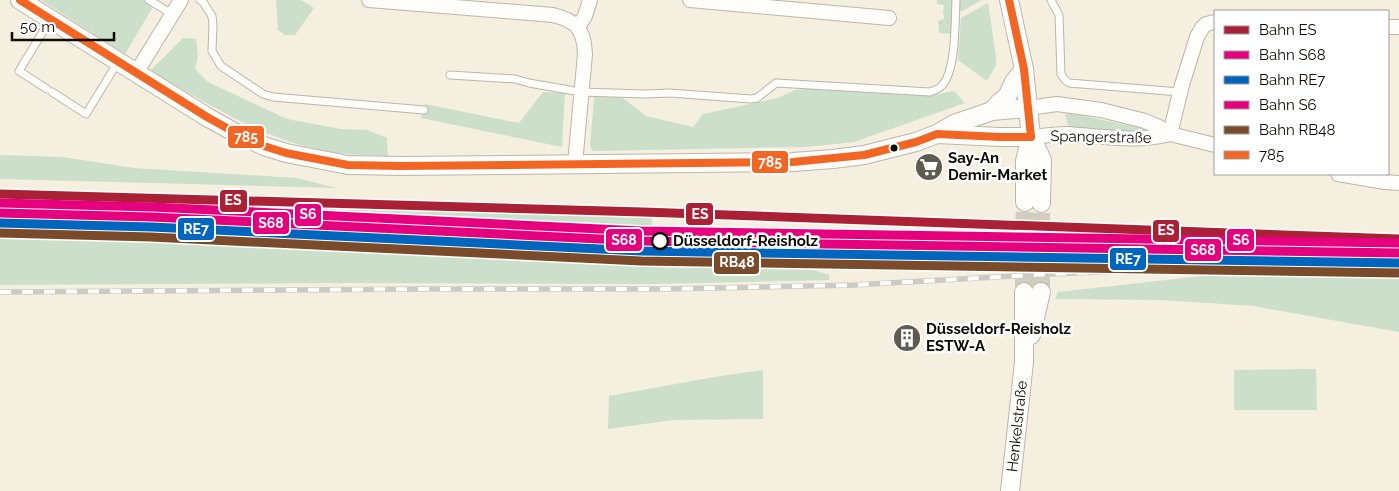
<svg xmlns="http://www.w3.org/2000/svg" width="1399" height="491" viewBox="0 0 1399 491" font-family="Raleway,sans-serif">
  <rect width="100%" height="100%" fill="#f5efdf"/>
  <g fill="#ccdfcb">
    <path d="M41 0H157L125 54Z"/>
    <path d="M276 0H301L314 8 295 35H285L278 30Z"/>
    <path d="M937 0H982L955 15 953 34 939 33V25L938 24V21L944 19V14L943 13 944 5 937 4Z"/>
    <path d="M988 3 996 56V65L987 81 958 60 961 18Z"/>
    <path d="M183 38 196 39 198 56 195 69 208 82 287 119 341 129 367 130 387 138 388 156C371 155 354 155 338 153 269 144 209 104 150 71Z"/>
    <path d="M825 88 939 94 954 91 965 103 854 142 807 147 593 151 590 146 594 97 623 98 646 116 693 127 703 114 778 98 795 90Z"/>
    <path d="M543 92 565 93 562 147 421 118 425 104 519 123Z"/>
    <path d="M1065 114H1074L1147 129 1149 132 1148 134 1069 129Z"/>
    <path d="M0 155 63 157 134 168 297 178 337 188 0 179Z"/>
    <path d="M50 200 353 210 363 206 652 217 651 236 342 222 343 220 183 212 49 208Z"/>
    <path d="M0 237 380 250 651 261 798 265 829 275V280L651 284 351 283 0 285Z"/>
    <path d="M1211 275 1399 277V332L1253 306 1161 300 1055 299 1058 292Z"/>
    <path d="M1316 369 1317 410H1234V370Z"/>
    <path d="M763 370V419L673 420 608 429 609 396 720 376Z"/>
  </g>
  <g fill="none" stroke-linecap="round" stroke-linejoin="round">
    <g stroke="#d2cdbe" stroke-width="18" stroke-dasharray="18 9" stroke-linecap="butt">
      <path d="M1024 230 1025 202"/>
      <path d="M1041 231V203"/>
      <path d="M1024 292V240"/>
      <path d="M1041 292V240"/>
    </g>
    <defs>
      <g id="service">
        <path d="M149 0 172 14"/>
        <path d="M200 0 203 2 212 16 213 25 212 51 221 66 263 94 273 97 424 110"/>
        <path d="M1051 0 1059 15 1061 74 1065 80 1069 83 1180 92"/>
        <path d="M450 75 515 79 529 83 581 92 644 94 670 93 751 99 757 98 776 83 930 92C935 90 940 89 943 84 956 69 955 21 956 0"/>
        <path d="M47 89 19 71 50 20"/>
        <path d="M52 92 86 114 118 62"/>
      </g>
      <g id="minor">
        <path d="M369 0 553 15C577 21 584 29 585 54L575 164"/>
        <path d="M690 0 889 18"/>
        <path d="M578 27 585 16 590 0"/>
        <path d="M1388 27H1399"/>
        <path d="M136 73 181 0"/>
        <path d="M1028 108 1057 104 1101 110 1145 121 1159 127 1170 134 1215 145"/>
        <path d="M1170 134 1182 85 1197 37 1202 28 1206 24 1215 22"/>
        <path d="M1031 137C1043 136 1055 134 1066 134 1101 136 1136 143 1170 134"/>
        <path d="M1338 174 1385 182 1399 183"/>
      </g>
      <g id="tertiary">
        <path d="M20 0 207 117 234 132 264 146 286 153 348 165 400 166 793 162 833 159 864 155 916 142 937 134 954 124 992 111 1028 108"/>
        <path d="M1009 0 1024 69 1031 137 1042 160 1041 203"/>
        <path d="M992 111 999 103 1004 99 1008 95 1014 82 1024 69"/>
        <path d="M937 134 1000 137H1031"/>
        <path d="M1025 202V161L1031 137"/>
        <path d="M1024 240V230"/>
        <path d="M1041 240V231"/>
        <path d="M1031 335 1041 292"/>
        <path id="s1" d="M1010 491 1024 362V292"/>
      </g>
    </defs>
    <use href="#service" stroke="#bbb6aa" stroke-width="9"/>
    <use href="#minor" stroke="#bbb6aa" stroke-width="16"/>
    <use href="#tertiary" stroke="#bbb6aa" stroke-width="20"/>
    <use href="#service" stroke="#fefdfa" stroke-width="7"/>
    <use href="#minor" stroke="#fefdfa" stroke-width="14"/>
    <use href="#tertiary" stroke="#fefdfa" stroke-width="18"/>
    <defs>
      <path id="rail" d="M0 292 425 289H665L854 285 1051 274 1174 269 1338 270 1399 268"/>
    </defs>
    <use href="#rail" stroke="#cbcac5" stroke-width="5.5"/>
    <use href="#rail" stroke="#fff" stroke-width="4" stroke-dasharray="11" stroke-linecap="butt"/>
    <defs>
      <g id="bus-1">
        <path d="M20 0 207 117 234 132 264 146 286 153 348 165 400 166 793 162 864 155 916 142 937 134 1000 137H1031"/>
        <path d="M1009 0 1024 69 1031 137"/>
      </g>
    </defs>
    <use href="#bus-1" stroke="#fff" stroke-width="11"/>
    <use href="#bus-1" stroke="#f26522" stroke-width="8"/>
    <defs>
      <path id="rail-1" d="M0 194 643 212 1399 239"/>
      <path id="rail-2" d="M0 213 152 217 641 241 1399 253"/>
      <path id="rail-3" d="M0 223 152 227 641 251 1399 263"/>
      <path id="rail-4" d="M0 203 152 207 641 231 1399 243"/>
      <path id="rail-5" d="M0 233 151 237 641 261 1399 273"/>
    </defs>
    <use href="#rail-1" stroke="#fff" stroke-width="12"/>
    <use href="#rail-2" stroke="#fff" stroke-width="12"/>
    <use href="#rail-3" stroke="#fff" stroke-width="12"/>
    <use href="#rail-4" stroke="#fff" stroke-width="12"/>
    <use href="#rail-5" stroke="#fff" stroke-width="12"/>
    <use href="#rail-1" stroke="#aa2135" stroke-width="9"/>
    <use href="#rail-2" stroke="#e5007d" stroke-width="9"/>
    <use href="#rail-3" stroke="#0065bd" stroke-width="9"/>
    <use href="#rail-4" stroke="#e6007e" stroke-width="9"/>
    <use href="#rail-5" stroke="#7a4b2a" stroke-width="9"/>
  </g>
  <defs>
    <symbol id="supermarket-disc" viewBox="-11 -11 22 22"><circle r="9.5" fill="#605b50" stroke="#fff"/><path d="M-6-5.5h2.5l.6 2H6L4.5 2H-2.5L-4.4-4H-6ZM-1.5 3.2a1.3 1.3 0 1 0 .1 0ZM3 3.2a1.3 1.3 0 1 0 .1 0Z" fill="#fff"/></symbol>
    <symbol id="building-disc" viewBox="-11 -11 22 22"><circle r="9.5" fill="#605b50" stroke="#fff"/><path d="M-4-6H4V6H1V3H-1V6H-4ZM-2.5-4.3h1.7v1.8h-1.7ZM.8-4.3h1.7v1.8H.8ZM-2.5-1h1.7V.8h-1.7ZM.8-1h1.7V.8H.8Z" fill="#fff"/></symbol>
  </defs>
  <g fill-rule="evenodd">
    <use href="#supermarket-disc" x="913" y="151" width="32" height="32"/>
    <use href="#building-disc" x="891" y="322" width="32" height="32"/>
  </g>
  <circle fill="#0f0b03" stroke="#fff" stroke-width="2" cx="894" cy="148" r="4.5"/>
  <circle fill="#fff" stroke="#0f0b03" stroke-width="2.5" cx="660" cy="241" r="8"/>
  <g text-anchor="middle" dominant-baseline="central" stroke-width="5" stroke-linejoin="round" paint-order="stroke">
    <g font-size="15" fill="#0f0b03" stroke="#fff">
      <text transform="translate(1101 137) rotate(1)">Spangerstraße</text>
      <text stroke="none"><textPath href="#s1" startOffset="65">Henkelstraße</textPath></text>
    </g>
    <g font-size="15" font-weight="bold" fill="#0f0b03" stroke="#fff" text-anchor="start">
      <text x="948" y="158">Say-An<tspan x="948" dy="17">Demir-Market</tspan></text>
      <text x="926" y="329">Düsseldorf-Reisholz<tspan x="926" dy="17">ESTW-A</tspan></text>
    </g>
    <g font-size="15" font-weight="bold" fill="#0f0b03" stroke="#fff" text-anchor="start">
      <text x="673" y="241">Düsseldorf-Reisholz</text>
    </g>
  </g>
  <g stroke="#fff" stroke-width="2">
    <rect x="227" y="125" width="38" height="24" rx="5" fill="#f26522"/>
    <rect x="751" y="150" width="38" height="24" rx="5" fill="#f26522"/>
    <rect x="219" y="189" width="29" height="24" rx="5" fill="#aa2135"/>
    <rect x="685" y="202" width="29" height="24" rx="5" fill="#aa2135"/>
    <rect x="294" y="203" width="28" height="24" rx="5" fill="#e6007e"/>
    <rect x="252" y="211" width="38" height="24" rx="5" fill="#e5007d"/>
    <rect x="177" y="217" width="38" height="24" rx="5" fill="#0065bd"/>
    <rect x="1152" y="219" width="28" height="24" rx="5" fill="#aa2135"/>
    <rect x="605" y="228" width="38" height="24" rx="5" fill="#e5007d"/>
    <rect x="1226" y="228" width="29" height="24" rx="5" fill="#e6007e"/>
    <rect x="1184" y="238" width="38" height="24" rx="5" fill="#e5007d"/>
    <rect x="1109" y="247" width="38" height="24" rx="5" fill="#0065bd"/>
    <rect x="713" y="251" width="47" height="24" rx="5" fill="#7a4b2a"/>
  </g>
  <g font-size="14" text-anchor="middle" font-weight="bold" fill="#fff">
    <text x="246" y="142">785</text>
    <text x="770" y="167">785</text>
    <text x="233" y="205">ES</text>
    <text x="700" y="219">ES</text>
    <text x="308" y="219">S6</text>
    <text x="271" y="228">S68</text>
    <text x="196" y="234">RE7</text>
    <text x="1166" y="235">ES</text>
    <text x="624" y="245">S68</text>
    <text x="1241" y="245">S6</text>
    <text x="1203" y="255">S68</text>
    <text x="1128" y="264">RE7</text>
    <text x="737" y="267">RB48</text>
  </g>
  <rect x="1214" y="10" width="175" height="165" fill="#ffffff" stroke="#9f9d9a"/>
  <rect x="1224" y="26" width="25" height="8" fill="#aa2135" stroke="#9f9d9a"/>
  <text x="1259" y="35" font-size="15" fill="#0f0b03">Bahn ES</text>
  <rect x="1224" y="51" width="25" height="8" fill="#e5007d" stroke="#9f9d9a"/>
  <text x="1259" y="60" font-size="15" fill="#0f0b03">Bahn S68</text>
  <rect x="1224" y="76" width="25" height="8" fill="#0065bd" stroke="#9f9d9a"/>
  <text x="1259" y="85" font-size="15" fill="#0f0b03">Bahn RE7</text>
  <rect x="1224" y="101" width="25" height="8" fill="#e6007e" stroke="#9f9d9a"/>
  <text x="1259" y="110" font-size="15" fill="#0f0b03">Bahn S6</text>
  <rect x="1224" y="126" width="25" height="8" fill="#7a4b2a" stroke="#9f9d9a"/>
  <text x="1259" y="135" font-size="15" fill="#0f0b03">Bahn RB48</text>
  <rect x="1224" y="151" width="25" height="8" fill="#f26522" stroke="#9f9d9a"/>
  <text x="1259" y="160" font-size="15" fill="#0f0b03">785</text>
  <path d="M12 32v8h102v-8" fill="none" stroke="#0f0b03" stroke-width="2.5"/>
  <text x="20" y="32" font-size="15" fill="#0f0b03" stroke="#ffffff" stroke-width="4" paint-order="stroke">50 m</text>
</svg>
